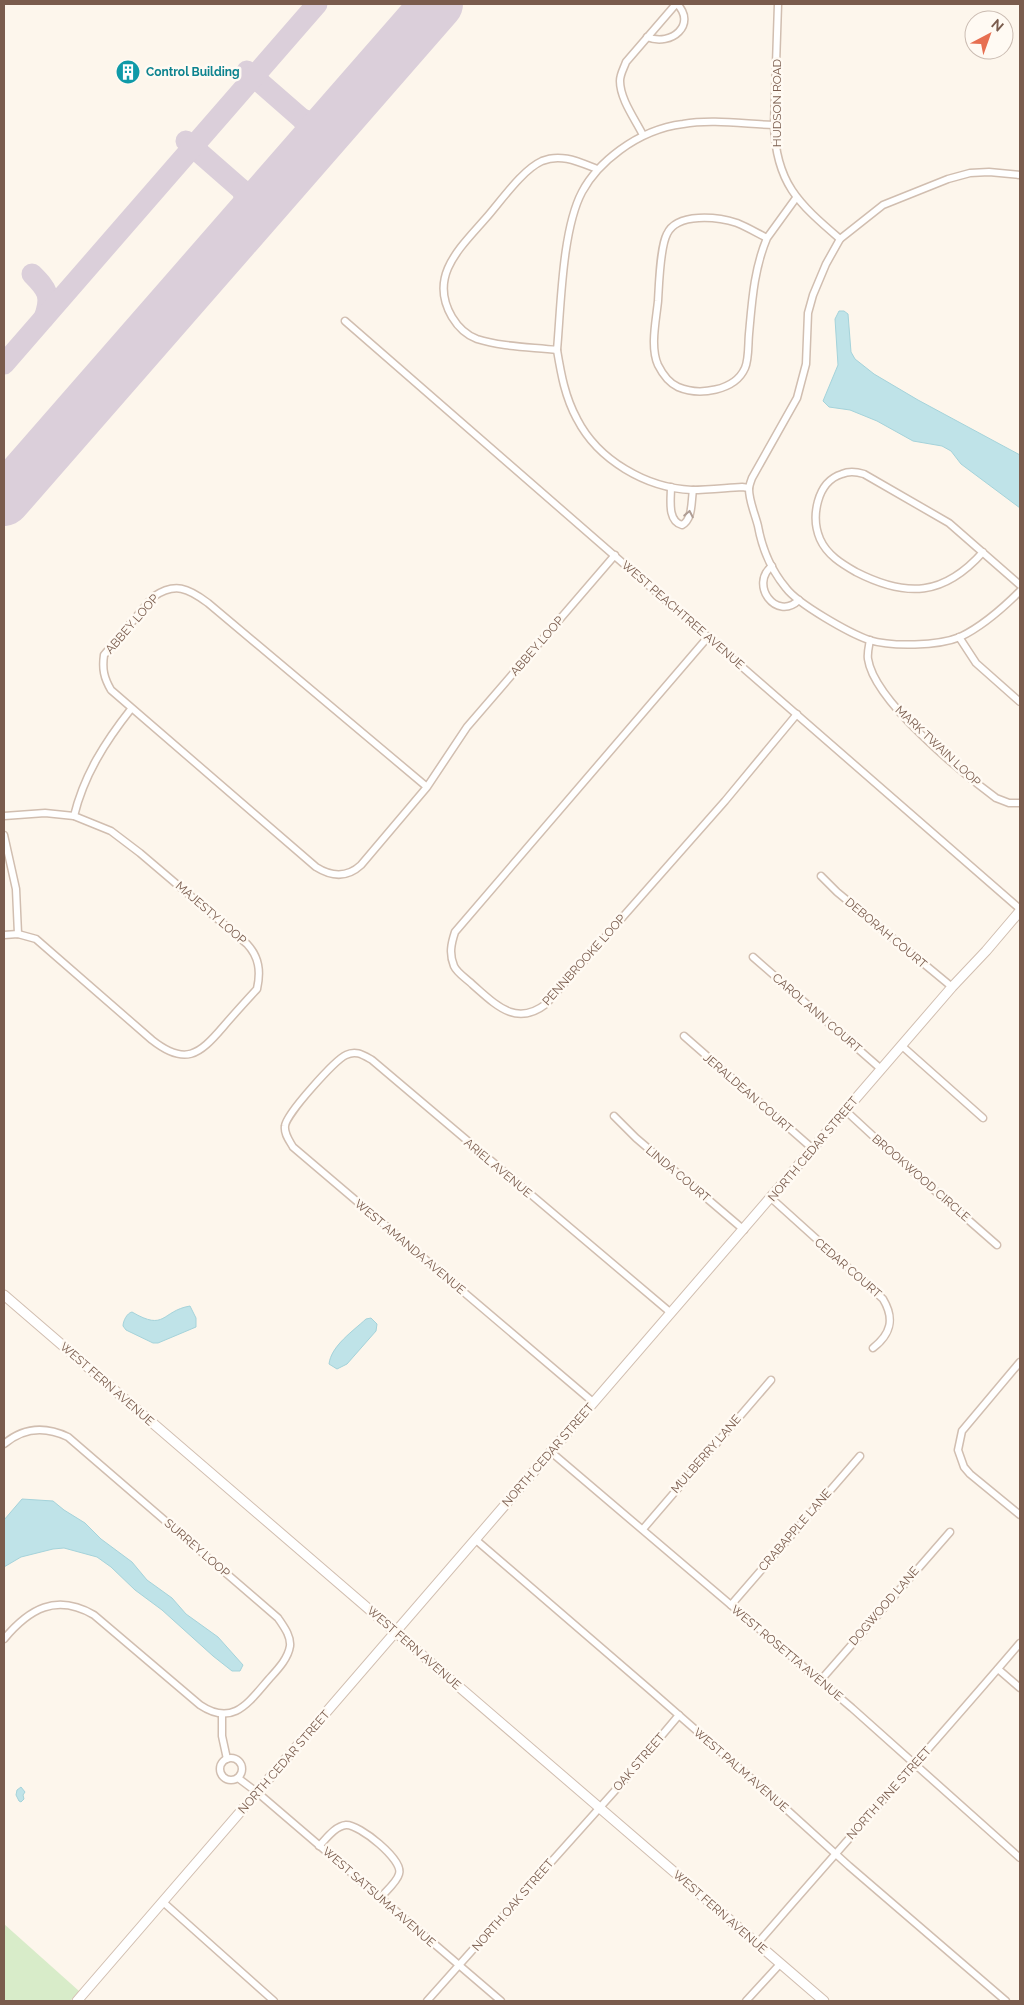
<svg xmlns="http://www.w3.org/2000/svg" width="1024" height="2005" viewBox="0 0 1024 2005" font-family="Raleway,sans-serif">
  <rect width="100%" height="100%" fill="#fdf6ec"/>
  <path fill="#d8ecc9" d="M4 1924 79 1991 70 2001H4Z"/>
  <g fill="#bfe3e8" stroke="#a5d3da">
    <path d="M839 311H844L848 314 851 352 855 359 874 374 918 400 1020 455V508L961 464 951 451 942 446 913 441 877 421 850 410 829 407 823 401 838 365 835 319Z"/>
    <path d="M190 1306 196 1318V1327L158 1343H153L126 1330 123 1326C123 1321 127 1313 132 1312 166 1332 161 1311 190 1306Z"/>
    <path d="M371 1318 377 1324 376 1331 347 1364 337 1369 329 1364C331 1346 353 1331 366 1319Z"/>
    <path d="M22 1499 53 1501 64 1510 85 1523 101 1539 132 1562 147 1580 172 1598 186 1614 218 1637 243 1665 240 1671H232L213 1656 162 1610 135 1590 111 1567 97 1557 64 1548 53 1549 21 1557 4 1567V1520Z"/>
    <path d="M21 1787 25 1792 23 1795 24 1799 21 1802 19 1801 16 1795 17 1790Z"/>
  </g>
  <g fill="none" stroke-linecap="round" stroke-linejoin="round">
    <g stroke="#dbcfda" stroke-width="21">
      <path d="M247 71 302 119C311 131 309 141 306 154"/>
      <path d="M302 119 316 124 336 120"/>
      <path d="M186 141 242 190 248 208 247 222"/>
      <path d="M242 190 250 194 275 191"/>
      <path d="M32 274C48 290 52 296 44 318"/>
      <path d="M4 364 317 4"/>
    </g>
    <path stroke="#dbcfda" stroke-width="52" d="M4 500 437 4"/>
    <defs>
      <g id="minor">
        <path d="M778 4 774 125C776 183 798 203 840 239"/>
        <path d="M647 37C672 47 697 24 677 4"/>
        <path d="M643 135C635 119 620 99 620 81 620 74 624 68 626 62L676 4"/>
        <path d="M597 169C579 162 561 153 542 161 522 170 501 201 486 218 460 248 428 276 452 317 458 327 466 335 477 339 502 347 531 347 557 350 561 306 562 230 582 192 591 175 605 161 620 150 639 136 659 127 683 124 712 119 744 124 774 125"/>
        <path d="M1020 175 989 172 970 173 948 179 883 205 840 239 826 264 813 295 808 313 806 364 797 398 752 478C751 481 749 486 749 489 749 501 755 514 758 526 762 548 771 570 786 588 798 604 849 633 869 640 892 647 938 646 960 637 983 626 1002 609 1020 591"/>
        <path d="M767 238C754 269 752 301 749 334 748 344 749 359 745 368 735 391 699 396 678 387 669 383 662 373 658 365 650 347 656 321 658 301 659 285 660 247 667 234 677 212 718 217 737 223 747 227 757 233 767 238L796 198"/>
        <path d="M345 321 1020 909"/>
        <path d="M557 350C561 374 565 397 577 419 598 460 646 488 692 490 708 490 725 488 742 487L749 488"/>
        <path d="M671 487C671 499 667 521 682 525 693 519 691 502 693 490"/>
        <path d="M983 552C944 596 907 598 856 572 842 564 827 555 820 539 811 518 816 482 842 474 849 471 857 472 864 474L949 523 1020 585"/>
        <path d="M772 566C749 584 776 622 799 600"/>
        <path d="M708 637 455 932C451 944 449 954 454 966 457 973 467 979 473 985 496 1005 516 1027 546 1004L725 801 797 714"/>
        <path d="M959 637 976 663 1020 702"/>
        <path d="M870 640C869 646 867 653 868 659 874 701 962 773 996 798L1009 803H1020"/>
        <path d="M427 787 208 603C188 588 175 582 153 597L104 655C102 669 104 678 111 690L316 867C332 877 347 878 361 865L427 787 467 727 615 555"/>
        <path d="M4 816 45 813 74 816 111 831 140 853 247 944C259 957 261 971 257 989 246 1001 234 1014 223 1027 199 1055 185 1066 152 1040L36 939 18 934 4 935"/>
        <path d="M74 816C84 775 105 742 131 709"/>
        <path d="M4 835 16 889 18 934"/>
        <path d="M821 876 837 892 952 987"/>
        <path d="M753 957 881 1069"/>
        <path d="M684 1036 813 1149"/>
        <path d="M902 1046 983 1118"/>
        <path d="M846 1111 885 1147 997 1245"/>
        <path d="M614 1116 636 1138 744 1230"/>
        <path d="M771 1198 883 1299C895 1319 891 1334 873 1348"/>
        <path d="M1020 1362 962 1431 958 1450 964 1467 970 1474 1020 1515"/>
        <path d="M593 1402 293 1147C289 1140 284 1134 285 1126 286 1114 335 1060 346 1055 356 1050 363 1055 372 1060L671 1313"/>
        <path d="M4 1444C24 1427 45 1426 68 1437L278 1618C284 1627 291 1636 290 1646 288 1659 277 1670 269 1679 248 1703 233 1727 200 1705L94 1615C56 1593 29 1609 4 1639"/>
        <path d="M551 1452 852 1708 1020 1858"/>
        <path d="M643 1529 771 1380"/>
        <path d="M476 1540 649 1689 785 1808 849 1866 1006 2001"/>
        <path d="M731 1605 860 1456"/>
        <path d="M998 1669 1020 1688"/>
        <path d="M820 1681 950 1532"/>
        <path d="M222 1715V1736L227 1759"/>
        <circle cx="231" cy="1769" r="11"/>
        <path d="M238 1778 258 1793 501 2001"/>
        <path d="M319 1846C326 1839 335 1826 346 1825 359 1824 404 1860 399 1874 397 1882 386 1891 380 1898"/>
        <path d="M163 1902 274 2001"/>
        <path d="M757 1944C844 1843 934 1744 1020 1643"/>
        <path d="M427 2001 620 1785 679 1715"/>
        <path d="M746 2001 780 1964"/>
      </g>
      <g id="tertiary">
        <path d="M4 1295 824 2001"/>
        <path d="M77 2001 952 987 986 951 1020 911"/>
      </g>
    </defs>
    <use href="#minor" stroke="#d1beb0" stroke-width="9"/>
    <use href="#tertiary" stroke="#d1beb0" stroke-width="11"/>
    <use href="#minor" stroke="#fff" stroke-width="6"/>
    <use href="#tertiary" stroke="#fff" stroke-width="9"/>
  </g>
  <defs><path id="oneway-chevron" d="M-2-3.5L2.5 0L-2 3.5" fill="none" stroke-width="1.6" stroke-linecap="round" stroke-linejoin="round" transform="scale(1.25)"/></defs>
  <use stroke="#af9d94" href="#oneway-chevron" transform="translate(689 514) rotate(-79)"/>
  <defs>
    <symbol id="building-disc" viewBox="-11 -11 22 22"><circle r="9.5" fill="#0f9aa8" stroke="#fffaf3"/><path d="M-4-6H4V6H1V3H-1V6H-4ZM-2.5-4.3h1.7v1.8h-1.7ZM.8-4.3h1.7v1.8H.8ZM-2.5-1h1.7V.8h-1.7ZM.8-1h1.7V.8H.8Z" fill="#fff"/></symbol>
  </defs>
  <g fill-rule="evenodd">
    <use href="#building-disc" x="114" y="58" width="28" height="28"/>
  </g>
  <g text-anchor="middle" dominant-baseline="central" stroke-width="5" stroke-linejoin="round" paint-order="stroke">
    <g font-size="12" font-weight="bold" fill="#0d838f" stroke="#fffaf3" text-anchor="start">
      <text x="146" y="72">Control Building</text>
    </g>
    <g font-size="12" fill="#7a5c4d" stroke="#fffaf3">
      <text transform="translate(777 103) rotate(-90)">HUDSON ROAD</text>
      <text transform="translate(683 615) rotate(41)">WEST PEACHTREE AVENUE</text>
      <text transform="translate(132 624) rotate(-49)">ABBEY LOOP</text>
      <text transform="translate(537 646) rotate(-49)">ABBEY LOOP</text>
      <text transform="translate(938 746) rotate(43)">MARK TWAIN LOOP</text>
      <text transform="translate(211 913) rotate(41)">MAJESTY LOOP</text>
      <text transform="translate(886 933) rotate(40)">DEBORAH COURT</text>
      <text transform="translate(584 960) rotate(-48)">PENNBROOKE LOOP</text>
      <text transform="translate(817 1013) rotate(41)">CAROL ANN COURT</text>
      <text transform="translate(748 1093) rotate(41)">JERALDEAN COURT</text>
      <text transform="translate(813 1149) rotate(-50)">NORTH CEDAR STREET</text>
      <text transform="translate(498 1168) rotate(40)">ARIEL AVENUE</text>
      <text transform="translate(678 1174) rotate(40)">LINDA COURT</text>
      <text transform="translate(921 1178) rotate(41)">BROOKWOOD CIRCLE</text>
      <text transform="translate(410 1247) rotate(40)">WEST AMANDA AVENUE</text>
      <text transform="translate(848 1268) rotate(41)">CEDAR COURT</text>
      <text transform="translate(107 1384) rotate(41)">WEST FERN AVENUE</text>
      <text transform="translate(706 1454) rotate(-49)">MULBERRY LANE</text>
      <text transform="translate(548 1455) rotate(-49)">NORTH CEDAR STREET</text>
      <text transform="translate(795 1530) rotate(-49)">CRABAPPLE LANE</text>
      <text transform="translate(197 1548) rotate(41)">SURREY LOOP</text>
      <text transform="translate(884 1606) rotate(-49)">DOGWOOD LANE</text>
      <text transform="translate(414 1648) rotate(41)">WEST FERN AVENUE</text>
      <text transform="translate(787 1653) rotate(40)">WEST ROSETTA AVENUE</text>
      <text transform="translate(284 1762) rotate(-49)">NORTH CEDAR STREET</text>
      <text transform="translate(639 1762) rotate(-49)">OAK STREET</text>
      <text transform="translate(741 1770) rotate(41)">WEST PALM AVENUE</text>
      <text transform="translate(889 1793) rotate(-48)">NORTH PINE STREET</text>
      <text transform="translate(379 1897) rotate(41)">WEST SATSUMA AVENUE</text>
      <text transform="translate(513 1905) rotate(-49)">NORTH OAK STREET</text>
      <text transform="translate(720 1912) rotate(41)">WEST FERN AVENUE</text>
    </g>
  </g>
  <rect width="1024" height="2005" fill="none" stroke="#7a5c4d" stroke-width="10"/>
  <g transform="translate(989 35) rotate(41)"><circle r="24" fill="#fffaf3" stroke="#cabbb1"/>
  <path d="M0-4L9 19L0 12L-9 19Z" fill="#e76f51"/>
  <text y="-8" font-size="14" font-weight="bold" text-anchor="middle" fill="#7a5c4d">N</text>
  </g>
</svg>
